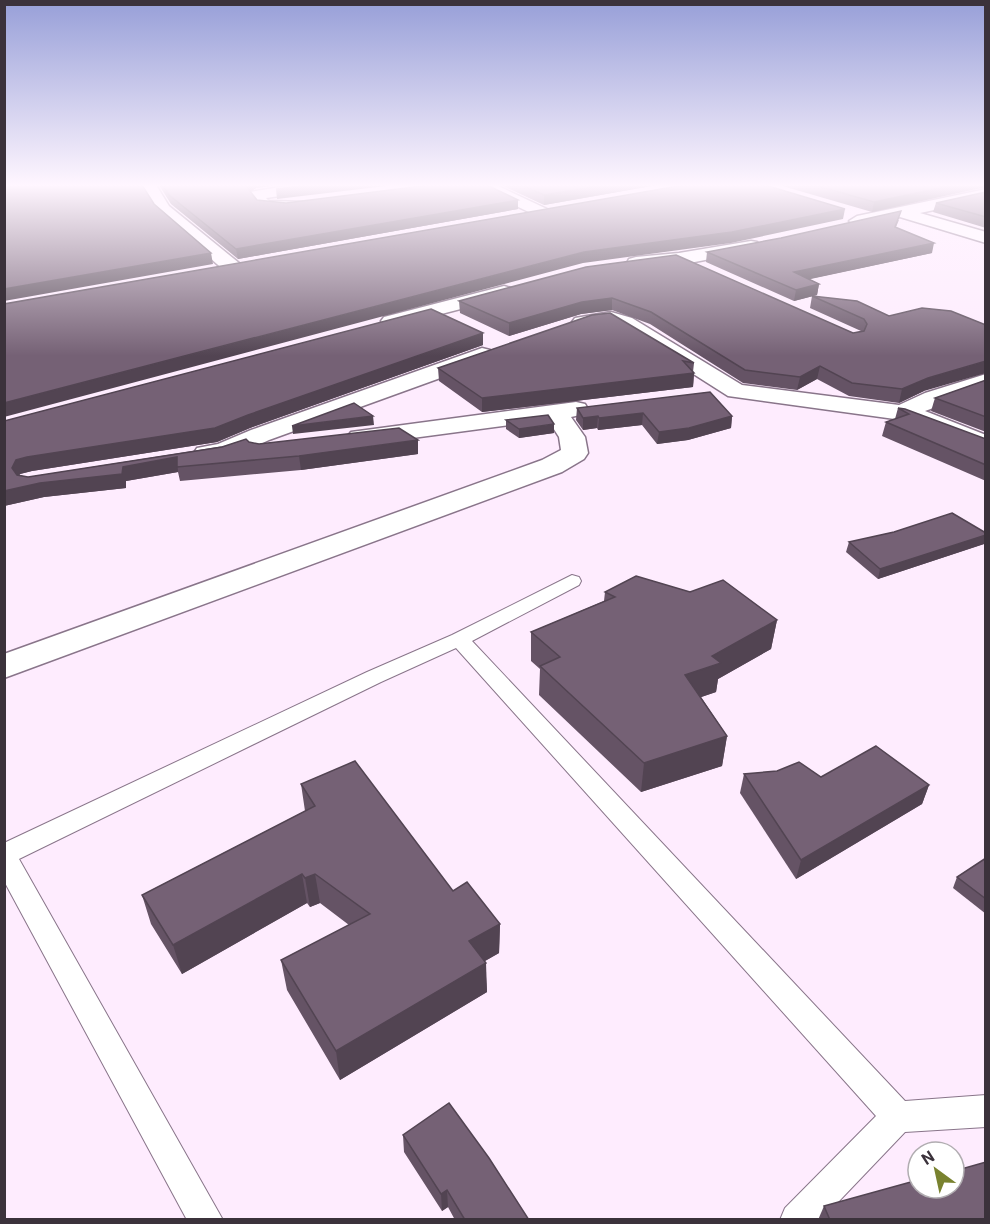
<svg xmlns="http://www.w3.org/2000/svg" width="990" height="1224" viewBox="0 0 990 1224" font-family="Roboto,sans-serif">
  <rect width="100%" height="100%" fill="#feecfe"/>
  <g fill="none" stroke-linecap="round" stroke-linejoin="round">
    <defs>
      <path id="lane" d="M572 575 579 577 581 581 579 585 472 641 905 1101 986 1095V1127L905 1132 821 1220H780L785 1208 876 1116 456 648 381 682 19 859 223 1220H187L4 881V843L367 672 452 635Z"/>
      <g id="street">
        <path d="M140 185H156L169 206 239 263 241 267 239 271H225L157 212Z"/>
        <path d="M293 185H330L322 190 266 198 269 201 307 202 309 205 307 208 301 210 265 211 259 209 249 199 250 192Z"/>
        <path d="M476 185H496L547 209 549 212 547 215H535L479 188Z"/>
        <path d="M986 189V199L920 213 986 232V243L900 217 857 226 849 221 857 216Z"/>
        <path d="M751 241 757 242 760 246 757 250 679 265 636 269 629 267 627 263 629 259 636 257 679 253Z"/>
        <path d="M504 286 511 288 514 292 511 296 391 327 384 325 381 321 384 317Z"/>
        <path d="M611 312 632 318 742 385 899 405 925 393 986 374V389L925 411 986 435V453L902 420 728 396 618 326C603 322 589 330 575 326L572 322 575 318Z"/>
        <path d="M482 348 490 350 493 355 490 360 269 440 233 457 206 462 197 460 193 454 197 448 218 444 251 430Z"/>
        <path d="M576 402 585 404 588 409 585 414 571 417 585 437 588 453 584 459 562 472 4 678V654L542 460 561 450 559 437 548 420 360 445 351 442 347 437 351 432Z"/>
      </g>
    </defs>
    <use href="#lane" stroke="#89758a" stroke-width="2"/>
    <use href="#street" stroke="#89758a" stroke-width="3"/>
    <use href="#lane" fill="#fff" fill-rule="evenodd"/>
    <use href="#street" fill="#fff" fill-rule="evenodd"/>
  </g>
  <g fill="#655365">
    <path d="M159 185H278L256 188 250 192 257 200 286 203 518 200V209L238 259 171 204Z"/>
    <path d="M501 185H657L544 205Z"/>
    <path d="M779 185H986L872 212Z"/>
    <path d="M986 192V228L933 212 936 203Z"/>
    <path d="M899 220 896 227 932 253 809 279 819 284 817 295 794 301 706 262 707 252Z"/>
    <path d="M586 267 853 333 861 331 810 308 812 296 857 301 924 391 899 403 849 396 817 379 797 390 743 383 650 324 612 310 581 314 509 336 460 313 459 301Z"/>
    <path d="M592 315 694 363 693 372 694 373 693 387 482 412 439 381 438 368Z"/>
    <path d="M483 333V345L250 428 217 442 32 471 20 474 19 475 28 477 249 442 259 444 418 454 301 470 180 481 178 472 126 481V488L44 497 4 506V421Z"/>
    <path d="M986 380V432L931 411 935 398Z"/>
    <path d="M577 408 732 416 731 428 688 440 657 444 642 425 598 430 597 428 583 430 576 420Z"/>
    <path d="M898 408 986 439V481L882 436 886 422 895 419Z"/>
    <path d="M506 420 554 433 519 438 506 429Z"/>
    <path d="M986 533V539L984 544 878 579 846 552 849 542Z"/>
    <path d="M605 592 777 620 771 649 718 679 716 692 701 697 727 736 722 766 641 792 539 695 540 669 531 661V632L604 601Z"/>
    <path d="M744 774 821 777 929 785 922 804 796 879 740 793Z"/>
    <path d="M301 784 500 924 499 953 485 961 487 992 340 1080 287 990 281 960 349 925 320 903 310 907 307 903 182 974 151 924 142 895 305 811Z"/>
    <path d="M986 858V914L953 888 957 877Z"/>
    <path d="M403 1135 529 1220H455L448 1207 442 1211 404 1152Z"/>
    <path d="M824 1206 986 1220H818Z"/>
  </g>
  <g fill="#524452">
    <path d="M245 185H278L256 188 246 195Z"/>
    <path d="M313 185H394L277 199 276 189Z"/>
    <path d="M605 185H657L544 205V195Z"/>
    <path d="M954 185H986V187L872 212 874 202Z"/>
    <path d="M518 200V209L238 259 236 249Z"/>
    <path d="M845 209 843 219 731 243 583 263 4 417V403L584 252Z"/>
    <path d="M934 243 932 253 792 283 794 272Z"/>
    <path d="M211 253 213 264 4 301V289Z"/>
    <path d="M819 284 817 295 794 301 796 290Z"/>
    <path d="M612 298V310L581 314 509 336V323L582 302Z"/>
    <path d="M483 333V345L250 428 217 442 32 471 20 474 16 482 12 468 16 460 27 457 248 415Z"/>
    <path d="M986 361V373L924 391 899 403 902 389 928 378Z"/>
    <path d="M820 366 817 379 797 390 800 377Z"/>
    <path d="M694 373 693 387 482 412V398Z"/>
    <path d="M643 413 642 425 598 430 599 418Z"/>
    <path d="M373 416 374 425 293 434 292 426Z"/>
    <path d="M598 416 597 428 583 430V418Z"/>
    <path d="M732 416 731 428 688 440 657 444 659 432Z"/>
    <path d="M554 424V433L519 438V429Z"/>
    <path d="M418 440V454L301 470 299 456Z"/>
    <path d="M177 457 178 472 126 481V488L44 497 4 506V491L40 483Z"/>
    <path d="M986 535V539L984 544 878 579 880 569Z"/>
    <path d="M777 620 771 649 718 679 716 692 681 704 685 675 712 656Z"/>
    <path d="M727 736 722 766 641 792 644 763Z"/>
    <path d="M929 785 922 804 796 879 801 860Z"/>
    <path d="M302 874 307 903 182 974 173 945Z"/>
    <path d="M315 874 320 903 310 907 305 878Z"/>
    <path d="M500 924 499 953 469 970V941Z"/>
    <path d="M486 963 487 992 340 1080 336 1051Z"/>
    <path d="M447 1190 448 1207 442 1211 441 1194Z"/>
  </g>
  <g fill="#756175" stroke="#524452" stroke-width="1.5">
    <path d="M4 185H142L154 204 211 253 4 289Z"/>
    <path d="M163 185H245L257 200 286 203 430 185H487L518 200 236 249 169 195Z"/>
    <path d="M307 185H313L276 189Z"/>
    <path d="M521 185H605L544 195Z"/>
    <path d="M684 185H765L845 209 732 232 584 252 4 403V304Z"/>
    <path d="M814 185H954L874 202Z"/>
    <path d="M986 192V217L936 203Z"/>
    <path d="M901 211 895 227 934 243 794 272 819 284 796 290 707 252 781 238Z"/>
    <path d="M676 255 853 333 864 331 867 324 864 319 812 296 857 301 889 316 922 308 951 311 986 325V361L928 378 902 389 852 383 820 366 800 377 745 370 651 312 612 298 582 302 509 323 459 301 586 267Z"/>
    <path d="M431 309 483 333 248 415 215 428 27 457 16 460 12 468 17 475 28 477 222 447 246 439 249 442 259 444 399 428 418 440 299 456 177 467V457L123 467 122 474 40 483 4 491V421Z"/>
    <path d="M610 313 694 363 683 361 694 373 482 398 438 368 592 315Z"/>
    <path d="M986 380V417L935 398Z"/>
    <path d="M710 392 732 416 689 428 659 432 643 413 599 418 598 416 583 418 577 408Z"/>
    <path d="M354 403 373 416 292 426Z"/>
    <path d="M898 408 905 409 986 439V465L886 422 909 414Z"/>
    <path d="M548 415 554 424 519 429 506 420Z"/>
    <path d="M952 513 986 533V535L880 569 849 542 894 532Z"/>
    <path d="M636 576 690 592 723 580 777 620 712 656 721 663 685 675 727 736 644 763 540 666 560 657 531 632 615 597 605 592Z"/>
    <path d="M876 746 929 785 801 860 744 774 777 771 799 762 821 777Z"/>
    <path d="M355 761 453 891 467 882 500 924 469 941 486 963 336 1051 281 960 370 914 315 874 305 878 302 874 173 945 142 895 315 806 301 784Z"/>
    <path d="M986 858V899L957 877Z"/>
    <path d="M449 1103 489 1158 529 1220H465L447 1190 441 1194 403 1135Z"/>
    <path d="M986 1162V1220H830L824 1206 918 1180V1188H954V1171Z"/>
  </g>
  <linearGradient id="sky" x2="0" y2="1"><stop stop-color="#979fd8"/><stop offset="0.52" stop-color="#fff6ff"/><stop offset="1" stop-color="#fff6ff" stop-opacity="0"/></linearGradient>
  <rect width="990" height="356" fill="url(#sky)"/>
  <rect width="990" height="1224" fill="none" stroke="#3b323b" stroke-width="12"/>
  <g transform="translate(936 1170) rotate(327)"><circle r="28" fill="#ffffff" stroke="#b1adb1" stroke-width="1.5"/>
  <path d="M0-4.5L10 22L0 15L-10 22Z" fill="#79822f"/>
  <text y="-9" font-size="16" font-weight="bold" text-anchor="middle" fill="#3b323b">N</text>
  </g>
</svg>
